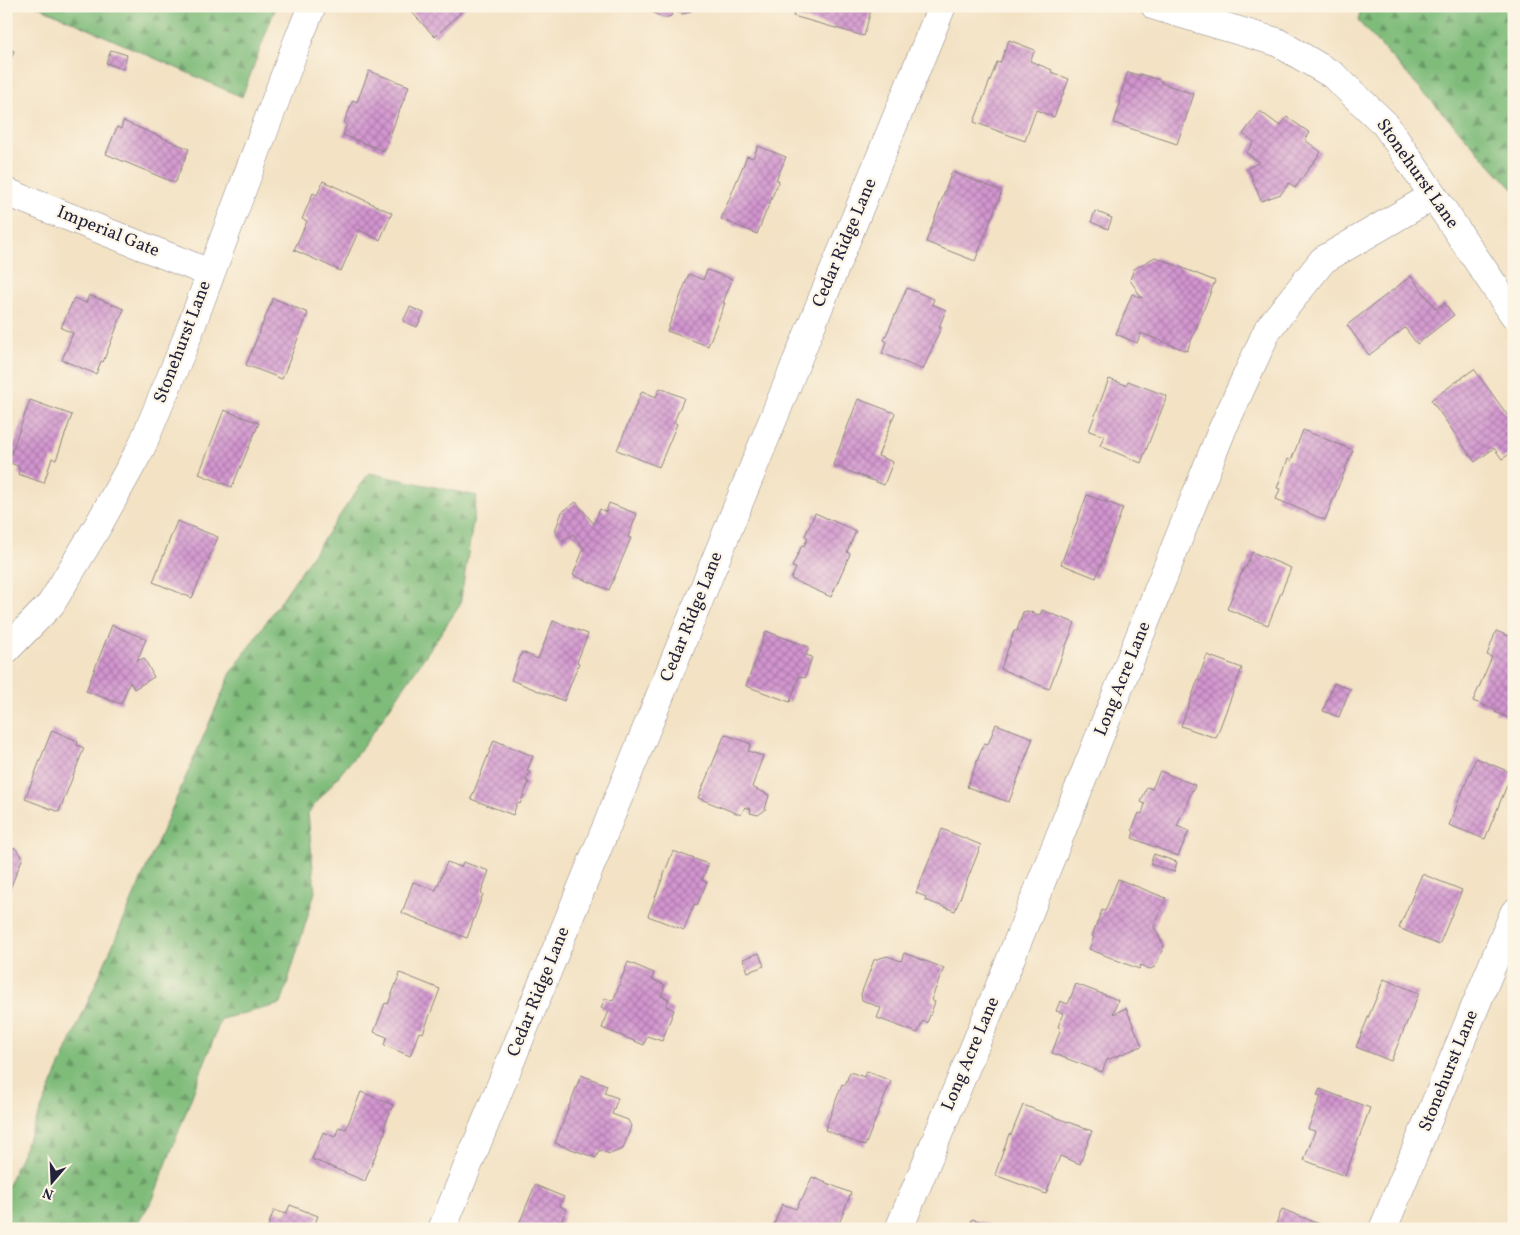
<svg xmlns="http://www.w3.org/2000/svg" width="1520" height="1235" viewBox="0 0 1520 1235" font-family="Vollkorn,serif">
  <defs>
    <pattern id="forest-firs" width="22" height="20" patternUnits="userSpaceOnUse" patternTransform="scale(1.25)"><rect width="22" height="20" fill="#7fbc7a"/><path d="M5 1l3.5 6h-7zM16 11l3.5 6h-7z" fill="#689865"/></pattern>
    <pattern id="building-cross-hatch" width="8" height="8" patternUnits="userSpaceOnUse" patternTransform="scale(1.25)"><rect width="8" height="8" fill="#d295cf"/><path d="M0 0l8 8M0 8l8-8" fill="none" stroke="#aa79a9"/></pattern>
  </defs>
  <rect width="100%" height="100%" fill="#fcf5e5"/>
  <filter id="ink" filterUnits="userSpaceOnUse"><feTurbulence type="fractalNoise" baseFrequency=".02" numOctaves="2"/><feDisplacementMap in="SourceGraphic" scale="10" xChannelSelector="R" yChannelSelector="G"/><feConvolveMatrix kernelMatrix="1 2 1 2 8 2 1 2 1" color-interpolation-filters="sRGB"/></filter>
  <filter id="wash" filterUnits="userSpaceOnUse"><feTurbulence type="fractalNoise" baseFrequency=".0096" numOctaves="4" result="noise"/><feDisplacementMap in="SourceGraphic" scale="20" xChannelSelector="R" yChannelSelector="G"/><feGaussianBlur stdDeviation="1.12" result="paint"/><feColorMatrix in="noise" values="0 0 0 0 0 0 0 0 0 0 0 0 0 0 0 0 0 1.4 0 .05"/><feComposite in="paint" operator="in"/></filter>
  <g filter="url(#wash)">
    <rect width="100%" height="100%" fill="#f3e2c4"/>
    <g fill="url(#forest-firs)" stroke="#506f5a">
      <path d="M37 6H276L242 97Z"/>
      <path d="M1362 6H1514V190L1358 21Z"/>
      <path d="M369 473 477 496 460 605 365 744 308 813 315 892 281 1004 221 1019 153 1199 134 1229H6V1190L231 673Z"/>
    </g>
    <g id="blocks">
      <g fill="url(#building-cross-hatch)">
        <path d="M406 6H467L435 37Z"/>
        <path d="M649 6H692L690 12 682 14 673 10 671 16 664 18 654 13 648 8Z"/>
        <path d="M872 6 864 36 793 16 795 9 787 7Z"/>
        <path d="M1009 40 1035 50 1030 61 1052 70 1051 72 1069 79 1054 117 1036 110 1025 141 974 122 997 62 1000 63Z"/>
        <path d="M6 47 14 51 6 71Z"/>
        <path d="M111 50 127 55 123 69 106 63Z"/>
        <path d="M369 71 409 86 384 151 343 135 347 124 344 123 353 100 357 102Z"/>
        <path d="M1128 72 1140 76V74L1162 81 1161 83 1194 94 1177 144 1114 123 1121 101 1119 100Z"/>
        <path d="M1260 111 1280 126 1287 117 1310 133 1305 140 1321 152 1295 188 1289 183 1281 194 1261 201 1248 168 1260 162 1246 153 1254 142 1243 134Z"/>
        <path d="M123 121 189 149 175 183 106 154 117 127 121 129Z"/>
        <path d="M758 146 786 157 776 180H779L757 234 721 219 747 156 753 158Z"/>
        <path d="M952 172 1002 191 975 261 926 242Z"/>
        <path d="M323 181 392 213 380 240 359 230 341 271 294 250 307 221 302 219 313 193 317 195Z"/>
        <path d="M1095 211 1112 218 1108 229 1091 222Z"/>
        <path d="M1155 257 1215 281 1187 351 1141 333 1137 343 1116 334 1132 294 1142 298 1130 280 1134 269Z"/>
        <path d="M707 270 732 279 723 303H725L708 346 667 331 689 274 703 280Z"/>
        <path d="M1411 276 1436 309 1444 303 1454 315 1417 344 1405 328 1369 355 1347 325Z"/>
        <path d="M907 288 934 299 932 304 946 310 939 327H941L923 370 882 353 887 342 884 340Z"/>
        <path d="M89 295 124 309 103 362 101 361 96 374 62 360 73 333 61 328 74 298 86 303Z"/>
        <path d="M273 298 308 313 282 379 246 365Z"/>
        <path d="M410 307 424 313 417 327 403 321Z"/>
        <path d="M1474 369 1514 424V451L1502 459 1494 448 1475 462 1431 400Z"/>
        <path d="M1109 379 1126 385 1128 381 1167 396 1141 463 1100 446 1104 436 1089 431Z"/>
        <path d="M660 388 684 398 674 422 677 424 659 467 617 450 642 391 656 397Z"/>
        <path d="M858 399 895 413 878 456 893 462 884 485 833 465Z"/>
        <path d="M30 400 72 415 56 460 52 458 44 483 18 474 20 467 8 462Z"/>
        <path d="M224 410 259 423 232 487 199 474Z"/>
        <path d="M1303 430 1353 450 1325 520 1276 499 1280 489 1277 488 1288 459 1291 461Z"/>
        <path d="M1087 495 1123 508 1096 578 1061 564Z"/>
        <path d="M576 502 594 524 600 509 606 512 609 503 637 514 628 537 631 538 609 590 573 575 584 548 573 534 563 542 555 531 562 512Z"/>
        <path d="M815 513 856 531 847 552 850 554 831 597 791 579 796 568 792 567 802 545 804 546 808 538 805 536Z"/>
        <path d="M177 521 218 537 192 598 153 582Z"/>
        <path d="M1252 552 1291 568 1268 625 1227 609 1244 567H1246Z"/>
        <path d="M1042 610 1075 623 1049 689 1001 669 1014 631H1017L1023 612 1027 611 1040 615Z"/>
        <path d="M553 621 588 634 577 662 579 663 564 701 511 680 522 652 538 659Z"/>
        <path d="M112 625 146 639 137 661 144 658 154 677 134 689 130 682 121 704 86 691Z"/>
        <path d="M766 631 809 647 806 655 812 657 805 678 799 676 790 702 746 686Z"/>
        <path d="M1496 631 1514 638V720L1495 712 1496 710 1473 701 1492 657 1487 655Z"/>
        <path d="M1207 655 1242 668 1216 738 1181 726Z"/>
        <path d="M1334 683 1350 689 1339 717 1323 711Z"/>
        <path d="M996 724 1033 738 1009 802 967 787 984 743 988 744Z"/>
        <path d="M52 730 78 741 77 745 84 748 59 812 25 799Z"/>
        <path d="M725 734 751 744 748 751 763 756 752 787 769 795 765 810 758 815 750 813 751 809 745 807 741 815 698 798Z"/>
        <path d="M494 740 533 756 527 771 530 772 526 781 529 782 520 804 517 803 513 815 471 799Z"/>
        <path d="M1476 758 1512 773 1485 839 1449 825Z"/>
        <path d="M1160 771 1195 785 1193 791 1192 790 1183 814H1182L1177 826 1189 831 1178 856 1132 838 1134 832 1132 830 1139 813 1142 814 1145 804 1141 802 1147 787 1152 789Z"/>
        <path d="M942 829 981 845 955 911 925 900 926 897 916 893Z"/>
        <path d="M6 846 13 849 14 847 23 857 6 898Z"/>
        <path d="M673 851 708 864 702 880 707 882 697 905 694 904 684 930 648 916Z"/>
        <path d="M1154 854 1177 862 1174 872 1150 864Z"/>
        <path d="M447 862 461 867 463 862 489 871 481 893 483 894 467 938 402 913 413 882 436 890Z"/>
        <path d="M1422 874 1462 890 1439 945 1399 928Z"/>
        <path d="M1118 879 1166 898 1154 927 1164 946 1155 967 1150 969 1140 965 1139 969 1089 949 1094 937 1092 936 1102 910 1105 911Z"/>
        <path d="M759 953 764 966 748 972 743 959Z"/>
        <path d="M904 953 944 968 931 1000 935 1002 927 1023 923 1021 918 1033 877 1018 881 1008 862 1000 861 994 874 960 887 956 901 961Z"/>
        <path d="M628 962 654 973 652 979 665 985 661 996 669 999 666 1006 674 1010 662 1041 647 1036 644 1045 602 1028 609 1011 601 1008 605 998 613 1001Z"/>
        <path d="M400 973 440 989 423 1033 419 1032 410 1056 384 1045 387 1037 374 1032 385 1003 388 1004Z"/>
        <path d="M1384 979 1419 993 1391 1061 1356 1047Z"/>
        <path d="M1076 984 1118 1000 1113 1014 1126 1008 1142 1046 1107 1060 1102 1072 1052 1053 1061 1028 1058 1027 1063 1013 1056 1011 1060 1001 1068 1004Z"/>
        <path d="M866 1071 891 1081 865 1146 825 1130 842 1084 845 1085 850 1072 864 1077Z"/>
        <path d="M581 1075 607 1085 604 1093 618 1098 612 1114 628 1120 631 1126 623 1149 610 1154 599 1150 596 1158 555 1143Z"/>
        <path d="M1320 1089 1370 1108 1345 1176 1304 1160 1315 1131 1308 1129 1321 1096 1317 1095Z"/>
        <path d="M361 1092 393 1105 384 1128 386 1129 365 1181 312 1159 323 1132 335 1137 339 1127 346 1129Z"/>
        <path d="M1023 1105 1092 1131 1080 1164 1060 1156 1046 1194 995 1175 1009 1134 1011 1135Z"/>
        <path d="M812 1177 851 1193 837 1229H777L773 1227 782 1204 796 1209 801 1199 802 1200Z"/>
        <path d="M535 1185 564 1197 560 1206 566 1209 561 1223H563L561 1229H517Z"/>
        <path d="M290 1205 318 1216 313 1229H267L274 1210 286 1214Z"/>
        <path d="M1282 1209 1322 1225 1321 1229H1274Z"/>
        <path d="M972 1219 1000 1228V1229H969Z"/>
        <path d="M1507 1224 1514 1227V1229H1505Z"/>
      </g>
    </g>
  </g>
  <g filter="url(#ink)">
    <use href="#blocks" fill-opacity="0" stroke="#8a8280" stroke-width="1"/>
    <g fill="none" stroke-linecap="round" stroke-linejoin="round">
      <defs>
        <g id="street">
          <path d="M1155 6 1277 42 1333 75 1385 124 1514 315"/>
          <path d="M6 192 210 273"/>
          <path d="M6 650 51 604 99 524 141 448 183 348 298 40 312 6"/>
          <path d="M442 1229 942 6"/>
          <path d="M899 1229 1007 968 1222 430 1268 329 1323 260 1433 196"/>
          <path d="M1383 1229 1514 913"/>
        </g>
      </defs>
      <use href="#street" stroke="#8a8280" stroke-width="29"/>
      <use href="#street" stroke="#fff" stroke-width="28"/>
    </g>
  </g>
  <g text-anchor="middle" dominant-baseline="central" stroke-width="4.5" stroke-linejoin="round" paint-order="stroke">
    <g font-size="18" fill="#22223b" stroke="#fcf5e5">
      <text transform="translate(1417 174) rotate(55)">Stonehurst Lane</text>
      <text transform="translate(108 232) rotate(22)">Imperial Gate</text>
      <text transform="translate(845 243) rotate(-67)">Cedar Ridge Lane</text>
      <text transform="translate(183 342) rotate(-69)">Stonehurst Lane</text>
      <text transform="translate(692 617) rotate(-68)">Cedar Ridge Lane</text>
      <text transform="translate(1123 679) rotate(-68)">Long Acre Lane</text>
      <text transform="translate(539 992) rotate(-68)">Cedar Ridge Lane</text>
      <text transform="translate(971 1054) rotate(-67)">Long Acre Lane</text>
      <text transform="translate(1449 1071) rotate(-68)">Stonehurst Lane</text>
    </g>
  </g>
  <rect width="1520" height="1235" fill="none" stroke="#fcf5e5" stroke-width="25"/>
  <g transform="translate(52 1182) rotate(199)" stroke="#fcf5e5" stroke-width="4" paint-order="stroke">
  <path d="M0-4L9 19L0 12L-9 19Z" fill="#22223b"/>
  <text y="-8" font-size="14" font-weight="bold" text-anchor="middle" fill="#22223b">N</text>
  </g>
</svg>
